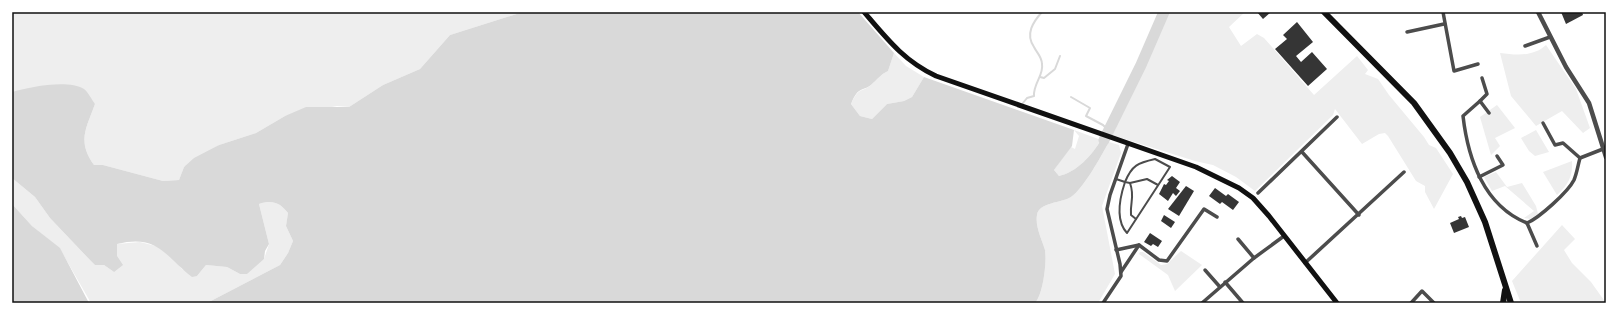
<svg xmlns="http://www.w3.org/2000/svg" width="1618" height="315" viewBox="0 0 1618 315" font-family="'Public Sans',sans-serif">
  <rect width="100%" height="100%" fill="#fff"/>
  <g fill="#eee">
    <path d="M12 12H523L450 35 420 69 383 85 349 107 337 106 285 116 256 133 219 145 184 167 179 180 163 181 103 165H94C77 141 86 129 95 104L54 85 12 92Z"/>
    <path d="M1167 12H1245L1229 27 1241 46 1257 34 1264 38 1314 95 1357 56 1368 70 1365 74 1378 79 1389 95 1424 137 1429 145 1436 148 1453 174 1434 209 1425 192V186L1416 181 1388 136 1385 133 1379 134 1362 144 1335 109 1333 115 1255 191 1236 177 1213 165 1195 161 1112 135 1116 128V121L1138 82Z"/>
    <path d="M1546 45 1576 89 1590 128 1583 133 1562 111 1536 126 1511 96 1500 53C1516 55 1533 57 1546 45Z"/>
    <path d="M894 53 906 66 924 77 912 97 904 101 887 104 872 119 860 116 851 104C860 84 863 94 873 83 879 78 880 75 888 71Z"/>
    <path d="M1497 105 1515 128 1495 138 1500 146 1491 155 1480 117Z"/>
    <path d="M1074 130 1101 140C1092 155 1077 172 1059 176L1054 170 1068 150 1071 147 1075 149 1079 136Z"/>
    <path d="M1536 130 1549 152 1535 156 1529 151 1521 138Z"/>
    <path d="M1109 142 1119 145 1121 153 1102 206 1115 274 1098 303H1035C1043 295 1047 262 1045 250 1042 239 1035 227 1037 215 1039 202 1062 203 1071 197 1084 188 1101 156 1109 142Z"/>
    <path d="M1572 161C1573 176 1568 185 1557 195L1543 172Z"/>
    <path d="M1496 172 1507 187 1522 183 1536 206 1538 214 1530 219 1524 218 1534 211 1505 186 1492 191 1484 177Z"/>
    <path d="M12 178 35 197 50 218 88 258 95 265H104L114 272 117 244 140 242 156 246 172 257 182 269 197 276 206 265 227 267 240 274 264 259 269 244 259 204C272 200 279 202 288 213L286 226 293 241 288 253 280 265 207 303H91L60 249 32 226 12 204Z"/>
    <path d="M1562 225 1575 239 1564 250 1572 263 1591 282 1606 303H1521L1512 281Z"/>
    <path d="M1181 251 1202 265 1175 291 1168 275 1139 254 1140 252H1143L1161 265 1167 264Z"/>
  </g>
  <g fill="#d9d9d9">
    <path d="M523 12H858L894 53 888 71C880 75 879 78 873 83 863 93 859 84 851 104L860 116 872 119 887 104 904 101 912 97 924 77 1074 130 1072 146 1054 170 1059 176C1077 172 1092 155 1101 140L1109 142C1101 156 1084 188 1071 197 1062 203 1039 202 1037 215 1035 227 1042 239 1045 250 1047 262 1043 295 1035 303H207L280 265 288 253 293 241 286 226 288 213C279 202 272 200 259 204L269 244 265 251 264 259 247 274H240L227 267 206 265 197 276 192 277C165 256 158 234 117 244V256L123 265 114 272 104 265H95L88 258 50 218 35 197 12 178V92C29 87 68 79 84 89 88 92 92 100 95 104 86 129 77 141 94 165H103L163 181 179 180 184 167 194 158 219 145 256 133 285 116 306 107H349L383 85 420 69 450 35Z"/>
    <path d="M12 204 32 226 60 248 89 303H12Z"/>
  </g>
  <g fill="none" stroke-linecap="round" stroke-linejoin="round">
    <g stroke="#d9d9d9" stroke-width="2">
      <path d="M1040 77 1044 78 1055 69 1060 56"/>
      <path d="M1071 97 1090 108 1086 116 1103 125 1108 130"/>
      <path d="M1023 103 1027 98 1034 96C1033 84 1044 75 1042 64 1042 57 1037 53 1034 47 1025 34 1033 22 1042 12"/>
    </g>
    <path stroke="#d9d9d9" stroke-width="11" d="M1104 140 1141 65 1164 12"/>
  </g>
  <g fill="#353535">
    <path d="M1257 12H1271L1263 19Z"/>
    <path d="M1561 12H1582L1583 15 1566 24Z"/>
    <path d="M1297 22 1313 42 1296 56 1301 62 1312 52 1327 69 1308 86 1275 49 1287 39 1283 35Z"/>
    <path d="M1172 176 1180 182 1176 188 1180 191 1176 196 1173 193 1168 201 1159 194 1164 184 1166 185 1169 181 1167 180Z"/>
    <path d="M1186 186 1194 191 1179 216 1168 209Z"/>
    <path d="M1215 188 1226 196 1228 194 1239 202 1233 210 1222 202 1220 204 1209 196Z"/>
    <path d="M1164 215 1175 222 1171 228 1161 221Z"/>
    <path d="M1461 216 1462 218 1465 217 1469 227 1454 233 1450 223 1459 219 1458 217Z"/>
    <path d="M1150 233 1162 241 1158 247 1153 244 1151 246 1144 242Z"/>
  </g>
  <g fill="none" stroke-linecap="round" stroke-linejoin="round">
    <g stroke="#4c4c4c" stroke-width="2">
      <path d="M1116 179 1125 182C1132 165 1138 163 1155 159L1170 167 1127 233C1115 220 1120 197 1125 182L1130 183 1147 179 1158 185"/>
      <path d="M1130 183C1135 197 1130 201 1131 215L1136 219"/>
    </g>
    <g stroke="#4c4c4c" stroke-width="3.5">
      <path d="M1443 12 1454 71 1478 64"/>
      <path d="M1407 32 1444 24"/>
      <path d="M1525 46 1550 37"/>
      <path d="M1480 101 1487 94 1482 78"/>
      <path d="M1489 113 1480 101 1463 116C1468 159 1484 206 1527 223 1539 218 1568 192 1574 180 1577 173 1578 165 1580 158L1603 149"/>
      <path d="M1543 123 1555 145 1563 143 1580 158"/>
      <path d="M1302 152 1359 215"/>
      <path d="M1479 177 1503 165 1497 156"/>
      <path d="M1258 193 1337 117"/>
      <path d="M1527 223 1537 246"/>
      <path d="M1238 239 1254 258"/>
      <path d="M1116 250 1139 245 1159 260 1167 261 1204 209 1217 217"/>
      <path d="M1305 263 1404 172"/>
      <path d="M1205 270 1220 287"/>
      <path d="M1121 272 1139 245"/>
      <path d="M1225 282 1243 303"/>
      <path d="M1103 303 1121 276 1120 264 1107 209 1110 195 1128 144"/>
      <path d="M1202 303 1254 258 1284 236"/>
      <path d="M1411 303 1422 291 1434 303"/>
    </g>
    <path stroke="#4c4c4c" stroke-width="4.5" d="M1538 12 1566 67 1589 103 1606 157"/>
    <path stroke="#111" stroke-width="5" d="M864 12C887 39 904 61 936 76L1196 167 1239 188 1253 198 1269 216 1337 303"/>
    <g stroke="#111" stroke-width="6">
      <path d="M1324 12 1414 103 1450 153 1467 182 1485 222 1511 303"/>
      <path d="M1503 303 1505 290"/>
    </g>
  </g>
  <rect width="1618" height="315" fill="none" stroke="#ffffff" stroke-width="26"/>
  <rect x="13" y="13" width="1592" height="289" fill="none" stroke="#111" stroke-width="1.5"/>
</svg>
